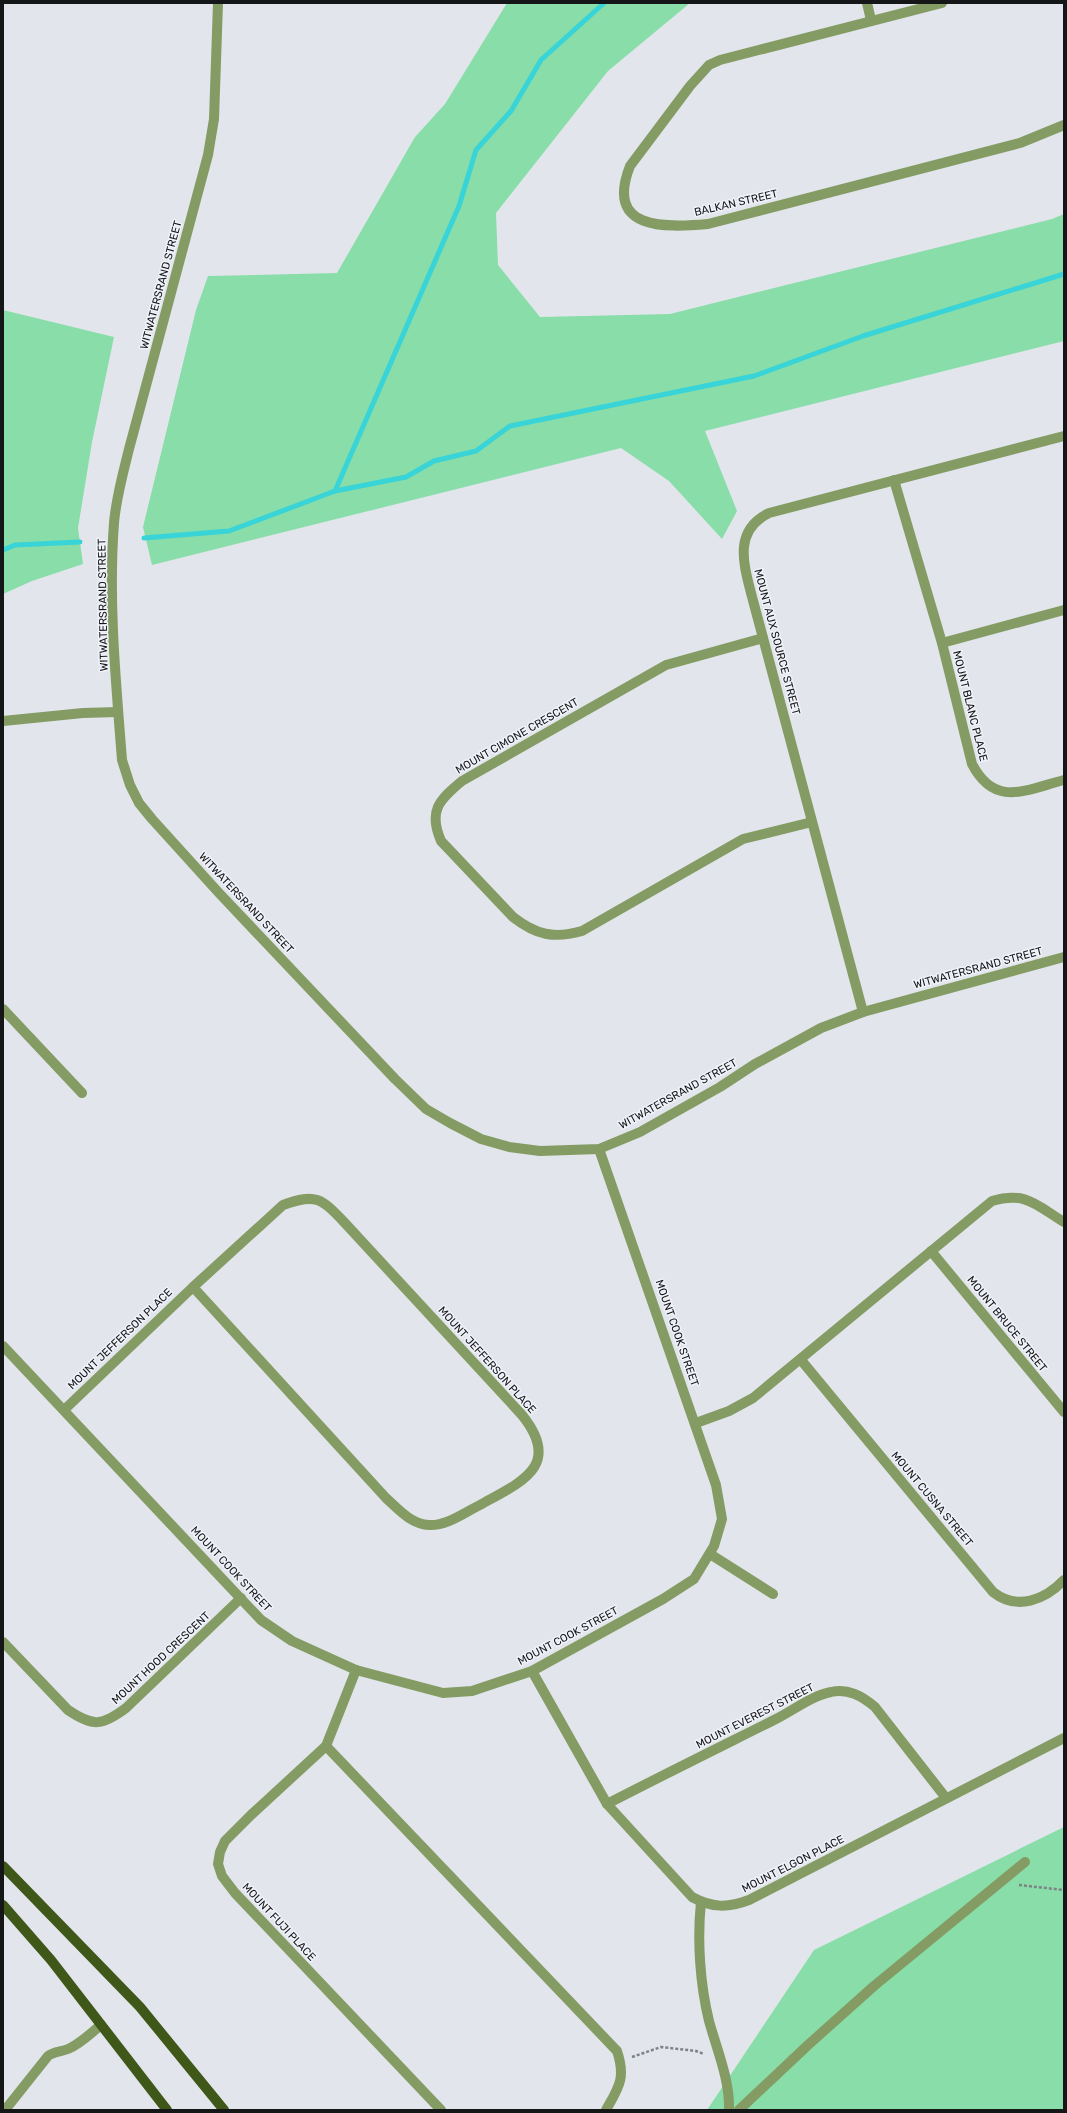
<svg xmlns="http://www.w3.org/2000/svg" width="1067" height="2113" viewBox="0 0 1067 2113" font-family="Rubik,sans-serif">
  <rect width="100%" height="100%" fill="#e2e6ec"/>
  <g fill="#88dda8">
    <path d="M507 3H690L608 71 496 213 498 265 540 317 670 314 1052 219 1064 214V341L705 431 737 511 722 539 669 481 621 448 152 565 143 527 196 310 208 276 337 273 415 137 445 104Z"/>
    <path d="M3 310 114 337 92 442 78 528 83 564 32 581 3 594Z"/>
    <path d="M1064 1827V2110H707L814 1950Z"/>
  </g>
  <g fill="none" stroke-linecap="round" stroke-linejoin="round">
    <g stroke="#39d4d7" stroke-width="5">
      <path d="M335 491 406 477 434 461 476 451 510 426 754 376 863 336 1064 274"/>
      <path d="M144 538 229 531 335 491 459 206 476 150 511 111 541 60 604 3"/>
      <path d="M3 550 15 545 80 542"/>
    </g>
    <g stroke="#7f8286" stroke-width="2.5" stroke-dasharray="3 2" stroke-linecap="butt">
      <path d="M1019 1885 1064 1890"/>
      <path d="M632 2057 661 2047 696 2051 704 2054"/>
    </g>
    <g stroke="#849c64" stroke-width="10">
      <path d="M218 3 214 119 208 155 129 449C123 473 116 498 114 523 108 601 116 682 122 760L130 785 139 803 152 819 219 893 395 1079 426 1109 450 1123 481 1139 509 1147 540 1151 599 1149 640 1132 720 1087 755 1064 821 1028 863 1012 1064 957"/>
      <path d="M867 3 871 20"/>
      <path d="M942 3 720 60 709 65 690 86 630 166C605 230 664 228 708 224L1020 143 1064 125"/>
      <path d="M894 480 942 643 972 764C995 808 1025 790 1064 780"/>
      <path d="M763 638 666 665 462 781C439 800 428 811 441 841L513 917C536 935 554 939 582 931L743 839 812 822"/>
      <path d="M942 643 1064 610"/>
      <path d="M3 721 83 713 118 712"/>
      <path d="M3 1009 82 1093"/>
      <path d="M863 1012 751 593C743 562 734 530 769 513L1064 436"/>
      <path d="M931 1251 1064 1412"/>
      <path d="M3 1346 261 1620 292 1641 356 1670 443 1693 472 1691 532 1671 663 1599 694 1579 714 1546 722 1519 716 1485 599 1149"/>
      <path d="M801 1360 993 1592C1017 1611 1045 1600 1064 1580"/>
      <path d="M64 1410 193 1287 283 1205C316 1193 321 1198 344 1222L522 1415C563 1466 521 1482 480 1505 465 1512 447 1526 429 1525 411 1524 399 1510 386 1498L193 1287"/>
      <path d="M696 1423 729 1411 753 1398 992 1201C1026 1191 1036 1205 1064 1222"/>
      <path d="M710 1554 773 1594"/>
      <path d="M3 1642 68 1710C93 1727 102 1726 126 1708L241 1598"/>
      <path d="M356 1670 326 1746 617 2051C626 2078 619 2087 606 2110"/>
      <path d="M532 1671 607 1804 692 1897C712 1908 728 1908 749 1900L1064 1738"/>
      <path d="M326 1746 251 1815 225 1841 220 1852 218 1864 222 1876 235 1893 441 2110"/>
      <path d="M607 1804C663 1775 720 1747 776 1719 794 1710 811 1696 831 1692 848 1688 862 1696 875 1707L946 1798"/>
      <path d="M701 1902C697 1940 700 1984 709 2021 717 2050 730 2080 729 2110"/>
      <path d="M5 2110 48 2056C54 2051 61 2052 68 2049 80 2044 91 2033 101 2025"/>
      <path d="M739 2110 808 2045 874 1986 1025 1862"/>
    </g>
    <g stroke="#3f5718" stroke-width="10">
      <path d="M3 1866 140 2007 224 2110"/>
      <path d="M3 1905 51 1960 167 2110"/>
    </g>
  </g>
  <g text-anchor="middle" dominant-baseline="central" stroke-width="3" stroke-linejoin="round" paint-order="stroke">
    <g font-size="11" fill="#151618" stroke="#f0f3f9">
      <text transform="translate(736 203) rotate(-13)">BALKAN STREET</text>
      <text transform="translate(161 285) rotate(-75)">WITWATERSRAND STREET</text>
      <text transform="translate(103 605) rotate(-91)">WITWATERSRAND STREET</text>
      <text transform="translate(777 642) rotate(75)">MOUNT AUX SOURCE STREET</text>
      <text transform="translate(970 706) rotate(76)">MOUNT BLANC PLACE</text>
      <text transform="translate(517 736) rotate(-30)">MOUNT CIMONE CRESCENT</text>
      <text transform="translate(246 903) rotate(47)">WITWATERSRAND STREET</text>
      <text transform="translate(978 968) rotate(-15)">WITWATERSRAND STREET</text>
      <text transform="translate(678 1094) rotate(-29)">WITWATERSRAND STREET</text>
      <text transform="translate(1007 1324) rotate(51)">MOUNT BRUCE STREET</text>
      <text transform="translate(677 1333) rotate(71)">MOUNT COOK STREET</text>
      <text transform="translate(120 1339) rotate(-44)">MOUNT JEFFERSON PLACE</text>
      <text transform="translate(487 1360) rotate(48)">MOUNT JEFFERSON PLACE</text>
      <text transform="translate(932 1499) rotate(50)">MOUNT CUSNA STREET</text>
      <text transform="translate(231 1569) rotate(47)">MOUNT COOK STREET</text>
      <text transform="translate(568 1636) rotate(-28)">MOUNT COOK STREET</text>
      <text transform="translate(161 1658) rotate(-43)">MOUNT HOOD CRESCENT</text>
      <text transform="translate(755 1716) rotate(-27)">MOUNT EVEREST STREET</text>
      <text transform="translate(793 1864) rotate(-27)">MOUNT ELGON PLACE</text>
      <text transform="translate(279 1922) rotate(47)">MOUNT FUJI PLACE</text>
    </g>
  </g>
  <rect width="1067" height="2113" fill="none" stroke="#151618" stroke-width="8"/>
</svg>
